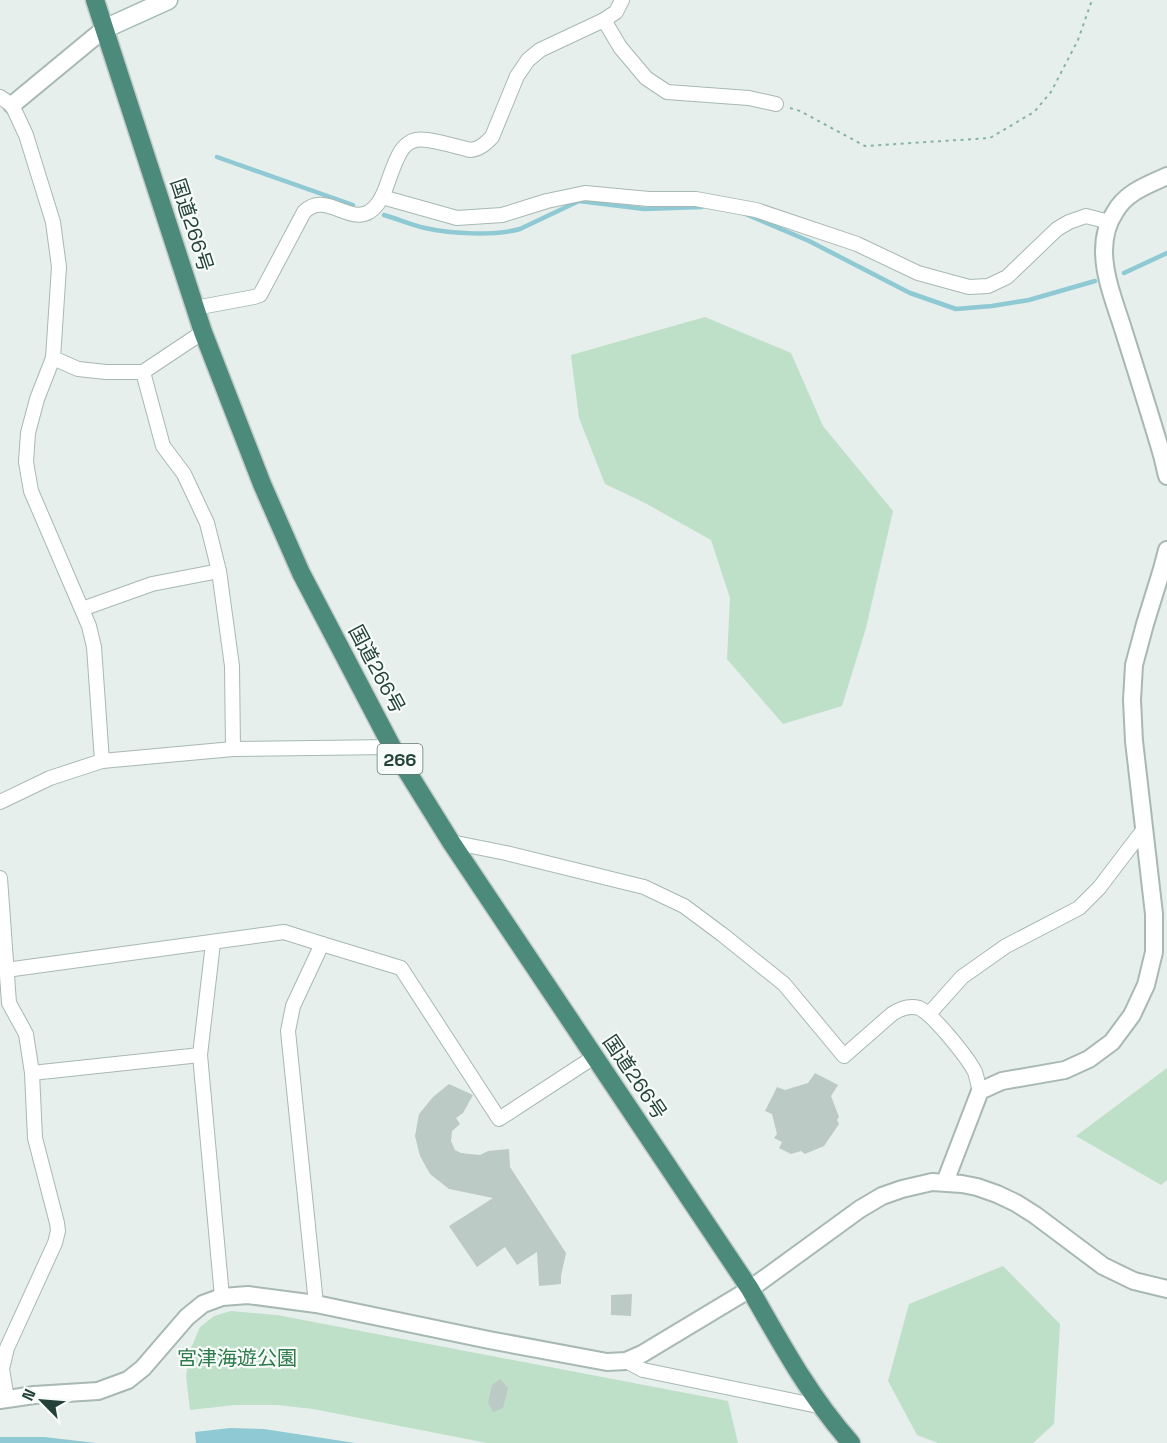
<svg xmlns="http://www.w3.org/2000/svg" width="1167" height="1443" viewBox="0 0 1167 1443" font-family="'Space Grotesk','Noto Sans JP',sans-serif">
  <rect width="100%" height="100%" fill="#e6efeb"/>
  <g fill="#bfe0c8">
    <path d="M705 317 791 353 823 426 893 511 866 628 842 706 783 724 727 659 730 598 711 540 645 503 605 484 579 418 571 355Z"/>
    <path d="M1167 1068V1180L1161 1185 1076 1136Z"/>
    <path d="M1003 1266 1060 1324 1054 1424 1033 1443H938L917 1435 888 1381 909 1304Z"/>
    <path d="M231 1311 277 1315 728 1401 738 1443H487L313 1409 277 1405H235L190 1410 186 1376 191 1348 200 1327 214 1316Z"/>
  </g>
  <g fill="#8ec9d4">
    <path d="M230 1428 264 1429 355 1443H196L195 1432Z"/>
    <path d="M0 1437H44L96 1443H0Z"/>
  </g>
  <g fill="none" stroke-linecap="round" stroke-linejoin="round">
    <g stroke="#8ec9d4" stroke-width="4.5">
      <path d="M217 157 353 205"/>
      <path d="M743 213 809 241 910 293 956 309 992 306 1029 300 1095 281"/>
      <path d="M384 215C398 219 411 225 425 228 451 234 495 236 520 229L579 201 644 209 702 207"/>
      <path d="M1124 273 1167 253"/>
    </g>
  </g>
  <g fill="#bbcac4">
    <path d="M815 1073 838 1085 831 1096 839 1117 837 1120 839 1124 824 1146 805 1154 801 1151 791 1154 779 1148 782 1142 774 1138 777 1134 772 1114 765 1111 777 1087 785 1090 808 1083Z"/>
    <path d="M449 1084 473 1095 463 1113 456 1118 460 1124 452 1131 451 1141 455 1150 461 1153 480 1155 488 1151 509 1149 510 1167 566 1253 561 1276V1284L539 1286 537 1252 517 1265 505 1247 477 1267 449 1226 493 1198 449 1189 430 1174 420 1156 415 1136 419 1114 433 1097Z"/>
    <path d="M632 1294 631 1316 611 1315V1295Z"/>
    <path d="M500 1379 508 1388 503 1408 493 1412 488 1403 492 1385Z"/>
  </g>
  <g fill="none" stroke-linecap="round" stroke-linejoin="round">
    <defs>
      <g id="minor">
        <path d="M604 20 620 47 646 78 667 92 749 98 776 104"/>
        <path d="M0 97 12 105 26 135 53 222 59 267 53 358 37 399 28 433 26 462 31 491 89 626 94 647 102 761"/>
        <path d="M382 197 457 218 502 215 547 201 585 193 649 199H696L756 210 857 244 918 273 969 287 988 286 1007 277 1057 229 1069 222 1086 216 1109 222"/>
        <path d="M195 308 254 297 260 295 304 212C325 191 348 224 369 212 377 207 382 198 385 190 390 177 394 162 401 151 404 146 410 141 416 140 426 137 458 147 470 150 480 149 485 144 492 137L517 76 528 60 540 50 604 20 616 12 622 0"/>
        <path d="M53 358 78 369 106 372H143L203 332"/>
        <path d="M143 372 163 446 184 474 207 523 219 571 232 666 233 749"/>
        <path d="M82 609 152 584 219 571"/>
        <path d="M0 802 50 778 102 761 233 749 392 747"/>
        <path d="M451 842 506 853 644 887 684 906 723 935 784 984 844 1056 892 1014C901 1008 909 1005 919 1008 933 1014 968 1058 975 1072 977 1078 978 1085 980 1091"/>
        <path d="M0 878 9 1003 26 1034 32 1073 35 1138 57 1223 58 1231 55 1243 7 1348 2 1369 7 1399"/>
        <path d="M213 943 200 1055 222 1297"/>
        <path d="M6 970 284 932 322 944 401 968 499 1119 594 1057"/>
        <path d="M929 1014 962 977 1006 946 1079 908 1099 888 1144 829"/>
        <path d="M32 1073 200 1055"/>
        <path d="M316 1304 288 1031 293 1006 322 944"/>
        <path d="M626 1361 643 1370 823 1407"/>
      </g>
      <g id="tertiary">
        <path d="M12 105 104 29"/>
        <path d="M1167 176C1148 185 1126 192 1115 212 1107 224 1104 237 1104 251 1104 278 1116 306 1124 332 1137 373 1150 414 1162 455L1167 476"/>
        <path d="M945 1182 980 1091 1002 1081 1065 1070 1089 1059 1112 1042 1132 1015 1146 985 1154 952V914L1134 741 1132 700 1134 665 1145 624 1162 569 1167 550"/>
        <path d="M0 1400 34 1395 98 1391 128 1380 143 1368 187 1317 203 1304 222 1297 248 1295 316 1304 489 1340 607 1362 626 1361 642 1354 750 1289 860 1209 882 1196 902 1189 932 1182 962 1184 977 1187 997 1194 1016 1203 1035 1215 1103 1266 1134 1281 1167 1289"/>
      </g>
      <path id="secondary" d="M104 29 168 0"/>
      <path id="trunk" d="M95 0 203 332 262 484 301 573 392 747 451 842 750 1289C780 1342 810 1397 851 1443"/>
    </defs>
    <use href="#minor" stroke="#a8b8b2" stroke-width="16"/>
    <use href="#tertiary" stroke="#a8b8b2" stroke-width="20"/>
    <use href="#secondary" stroke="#a4bbb3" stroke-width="21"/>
    <use href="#trunk" stroke="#c2cac8" stroke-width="21"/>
    <path stroke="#86b3a5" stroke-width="2" stroke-dasharray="3 4.5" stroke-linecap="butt" d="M790 108 800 111 865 146 990 138 1034 112 1051 92 1078 40 1092 0"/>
    <use href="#minor" stroke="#fff" stroke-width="14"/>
    <use href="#tertiary" stroke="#fff" stroke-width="16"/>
    <use href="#secondary" stroke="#fff" stroke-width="18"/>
    <use href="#trunk" stroke="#4c8a7c" stroke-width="18"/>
  </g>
  <g text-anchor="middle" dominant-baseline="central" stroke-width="4.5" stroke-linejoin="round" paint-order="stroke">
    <rect fill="#f7fbf9" stroke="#637a73" stroke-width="1.5" x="377.5" y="744" width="45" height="30" rx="4.5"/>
    <g font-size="18" font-weight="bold" fill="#24423a">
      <text x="400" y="759">266</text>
    </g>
    <g font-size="20" fill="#24423a" stroke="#f7fbf9">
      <text transform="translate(192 225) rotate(72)">国道266号</text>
      <text transform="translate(377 669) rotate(62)">国道266号</text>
      <text transform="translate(635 1077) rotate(56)">国道266号</text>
    </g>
    <g font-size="20" fill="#2d7a4b" stroke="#f7fbf9">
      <text x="237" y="1358">宮津海遊公園</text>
    </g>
  </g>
  <g transform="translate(42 1401) rotate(295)" stroke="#f7fbf9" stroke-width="4.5" paint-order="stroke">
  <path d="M0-4.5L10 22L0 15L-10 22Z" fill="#24423a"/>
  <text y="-9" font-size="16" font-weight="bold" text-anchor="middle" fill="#24423a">N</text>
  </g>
</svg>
